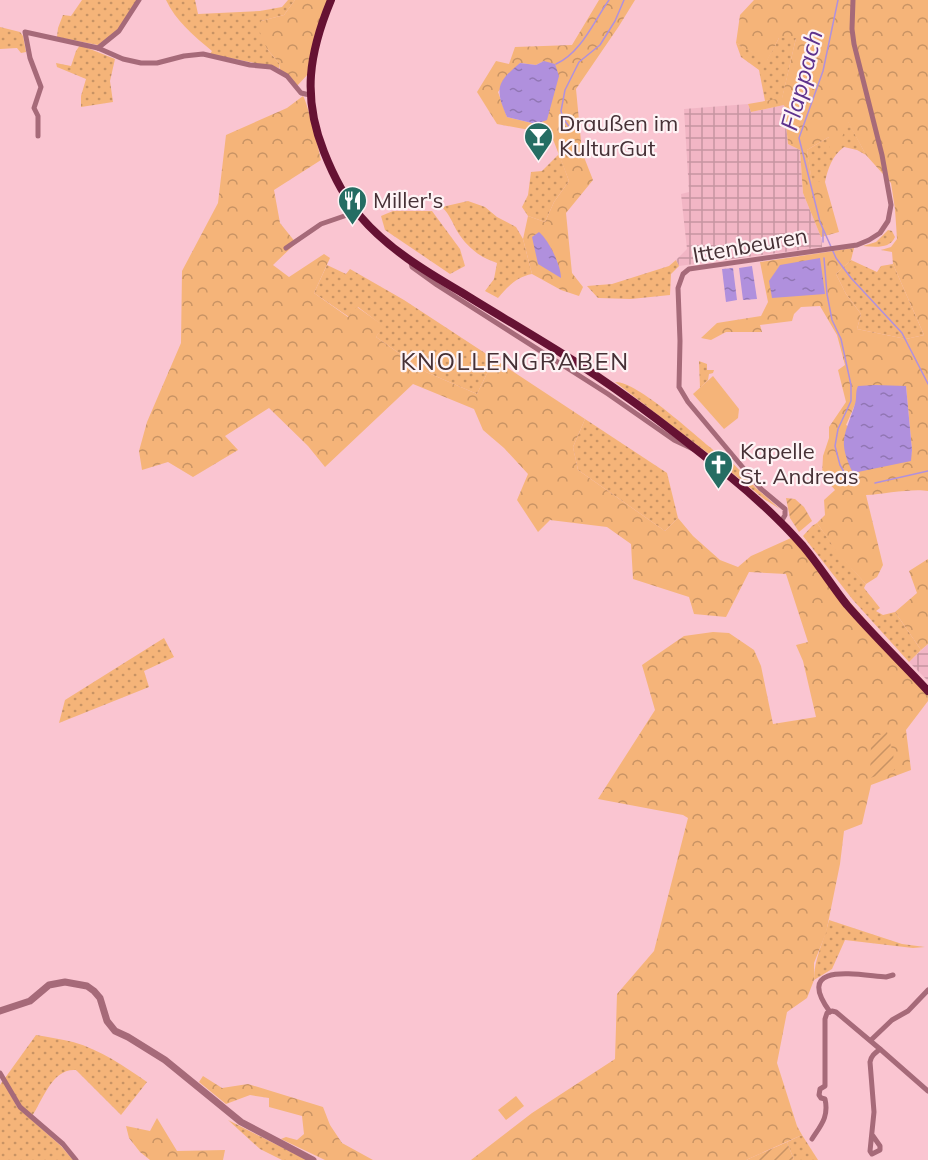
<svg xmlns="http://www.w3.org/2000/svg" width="928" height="1160" viewBox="0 0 928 1160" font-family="Mulish,sans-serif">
  <defs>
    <pattern id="industrial-grid" width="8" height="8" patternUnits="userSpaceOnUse" patternTransform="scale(1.5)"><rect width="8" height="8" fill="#f2b6c5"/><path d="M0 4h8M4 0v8" fill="none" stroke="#c695a1"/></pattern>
    <pattern id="grass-dots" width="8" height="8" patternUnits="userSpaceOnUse" patternTransform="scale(1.5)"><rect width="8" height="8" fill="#f5b479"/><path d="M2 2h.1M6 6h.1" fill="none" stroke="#c89364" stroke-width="1.8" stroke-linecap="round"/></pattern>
    <pattern id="forest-crowns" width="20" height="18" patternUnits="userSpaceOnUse" patternTransform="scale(1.5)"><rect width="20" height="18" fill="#f5b479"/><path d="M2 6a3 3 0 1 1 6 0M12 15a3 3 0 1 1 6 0" fill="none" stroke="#c89364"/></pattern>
    <pattern id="garden-furrows" width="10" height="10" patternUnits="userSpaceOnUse" patternTransform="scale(1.5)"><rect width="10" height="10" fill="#f5b479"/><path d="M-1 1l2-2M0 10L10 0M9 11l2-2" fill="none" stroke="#c89364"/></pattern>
    <pattern id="water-ripples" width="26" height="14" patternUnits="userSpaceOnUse" patternTransform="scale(1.5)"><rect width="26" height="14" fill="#b090dd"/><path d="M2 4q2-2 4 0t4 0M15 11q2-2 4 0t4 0" fill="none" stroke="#9176b4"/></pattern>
  </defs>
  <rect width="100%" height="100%" fill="#fac5d1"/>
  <g fill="url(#industrial-grid)">
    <path d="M748 104 751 112 784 105 788 144 800 150 803 193 821 237 822 247 679 266 676 260 687 249 681 194 689 192 684 109Z"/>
    <path d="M928 644V681L909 662Z"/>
  </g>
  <g fill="url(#grass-dots)">
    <path d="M82 0H138L118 30 98 45 57 37 58 28 63 15 71 16Z"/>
    <path d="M166 0H195L198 14 260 11 282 7 288 0H295L284 15 261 21 267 49 279 63V68L210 54 212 51C195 37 175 20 166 0Z"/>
    <path d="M0 27 20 32 23 36 26 52 21 53 17 48 0 49Z"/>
    <path d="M779 38H796L782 99 765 101 759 70 741 57 736 43 767 60Z"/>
    <path d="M80 45 115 59 110 81 113 102 81 107V96L86 79 57 67 56 63 71 66 76 51Z"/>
    <path d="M848 121 866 155 857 150 844 147C832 156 828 168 825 182L812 183 807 150 829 137Z"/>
    <path d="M559 154 569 181 554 202 545 222 528 216 522 207 528 195 531 172 542 171Z"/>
    <path d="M468 201 485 207 497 217 516 227 523 239 532 274C517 277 508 286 498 298L485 291 494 279 497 263C479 257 467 247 457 231 452 222 450 215 442 207Z"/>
    <path d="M393 211H432L460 249 465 266 450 274 385 230 381 216Z"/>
    <path d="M888 230 892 231 895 237C890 249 875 247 863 246L876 242Z"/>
    <path d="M676 260 679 266 671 274 670 295 631 299 598 298 587 286 612 284 669 266Z"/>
    <path d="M851 260 877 272 881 266 893 264 924 335 906 339 857 329 861 314 846 294 836 274Z"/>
    <path d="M327 265 346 274 350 269 404 300 494 359 477 394 426 372 376 337 383 326 358 307 349 317 314 293Z"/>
    <path d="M699 361 707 364V370H714L713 373 709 374 708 380 700 388Z"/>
    <path d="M615 382C639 382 695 436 716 452L727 457 756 488 780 509 764 499 709 454Z"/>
    <path d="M585 419 667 473 678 518 665 531 578 470 573 447Z"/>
    <path d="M817 523 840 555 866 584 864 588 880 608 876 611 883 615 895 612 921 650 909 662 853 600 803 536 812 526Z"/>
    <path d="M164 638 174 657 144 671 149 687 59 723 65 700Z"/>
    <path d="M829 920 902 944 925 947 913 948 845 940 832 969 814 980C814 958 824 942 829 920Z"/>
    <path d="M36 1035C48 1037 61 1039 73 1042 101 1050 124 1066 147 1082L121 1115 76 1070C52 1068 43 1100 32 1116L21 1106 5 1078Z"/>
    <path d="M3 1080 17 1107 61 1146 73 1160H0V1085Z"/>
    <path d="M228 1120 307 1160H282L260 1149Z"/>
    <path d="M802 1135 818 1160H794L787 1142Z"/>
  </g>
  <g fill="url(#forest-crowns)" fill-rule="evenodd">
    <path d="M295 0H331L310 72 296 87 280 71 279 63 267 49 259 30 261 21 284 15Z"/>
    <path d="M599 0H635L619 26 576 89 582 152 593 180 566 213 572 273 583 287 579 296 561 290 532 274 523 239 528 216 545 222 554 202 569 181 551 134 497 124 477 92 496 61 509 64 515 47 572 45ZM544 61 536 124 507 117 498 92 520 63 536 65Z"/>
    <path d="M754 0H928V491C913 488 884 494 866 495L883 565 877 577 866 584 839 555 817 523 825 515 824 500 835 490 822 475 823 456 829 438V427L846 402 838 370 845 365 837 335 820 306 801 307 794 314 792 321 760 325 762 332H726L711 340 701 338 717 323 761 316 768 302 760 262 854 248 851 260 836 274 846 294 861 314 857 329 906 339 924 335 893 264 892 252 881 250 891 247 897 239 895 209 891 183 866 155 848 122 837 150 830 152 829 137 807 150 812 182H825L839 232 821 237 803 193 800 150 788 144 784 105 751 112 748 104 782 98 796 38H779L767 61 736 43 740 15ZM906 386 912 450 910 461 846 425 857 400Z"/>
    <path d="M303 96C307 101 319 150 321 160L274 190 280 223 296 243 273 265 289 277 324 254 330 258 314 293 348 317 357 307 384 326 376 337 426 372 477 394 494 359 585 419 573 447 578 470 665 531 678 518 693 536 720 560 738 567 751 556 791 538 822 570 928 691V701L906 730 911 770 871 785 862 824 844 831 840 864 826 933 814 963V980L807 998 787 1012 777 1063 797 1126 802 1135 746 1160H471L532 1113 615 1059 617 994 654 951 688 818 683 815 598 799 655 710 642 665 684 636 713 632 729 633 754 650 761 666 773 724 816 717 803 661 796 645 808 642 786 574 749 572 726 617 694 614 689 597 633 579 631 544 607 527 550 520 538 532 517 500 528 474 504 448 483 430 474 409 413 384 325 467 308 446 269 408 225 436 238 450 193 477 168 462 142 470 139 451 147 422 181 343 182 271 218 203 226 135 287 108Z"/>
    <path d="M928 559V644L921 650 895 612 917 593 909 571Z"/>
    <path d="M203 1076 222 1088 248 1084 323 1107 330 1125 342 1143 373 1160H325L281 1139 286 1137 297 1140 304 1134 302 1116 269 1107V1098L250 1095 226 1104 199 1082Z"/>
    <path d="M157 1118 177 1151 225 1150 223 1160H150L140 1152 129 1138 126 1126 150 1131Z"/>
  </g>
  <g fill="#f5b479">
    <path d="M713 376 739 409 738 418 724 429 693 394Z"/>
    <path d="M516 1096 524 1106 506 1120 498 1110Z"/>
  </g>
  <g fill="url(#garden-furrows)">
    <path d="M786 498 795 499 804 507 812 521 799 532 790 518Z"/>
    <path d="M887 732 893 753 895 770 870 778 871 744 882 733Z"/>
    <path d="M787 1142 794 1160H746Z"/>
  </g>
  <g fill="url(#water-ripples)">
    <path d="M544 61 555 64 559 76 547 120 536 124 507 117C495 89 496 83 520 63L536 65Z"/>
    <path d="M539 232C549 240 561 266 561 278L538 264 532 237Z"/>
    <path d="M820 258 825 294 772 298 769 281 780 265Z"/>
    <path d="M752 266 757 299 743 300 739 268Z"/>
    <path d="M733 268 737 300 726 302 722 269Z"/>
    <path d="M875 385 906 386 912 450 911 461 853 473C837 440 845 436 855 404 857 398 855 392 858 386Z"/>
  </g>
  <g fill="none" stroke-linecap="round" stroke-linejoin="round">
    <g stroke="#b090dd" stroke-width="1.5">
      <path d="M838 0 823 71 799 138 820 222 836 258 851 278 902 333 928 384"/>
      <path d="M556 64C581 53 594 21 609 0"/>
      <path d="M570 128 563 118 561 111 565 90 579 62 600 45 615 21 624 0"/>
      <path d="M823 242V230"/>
      <path d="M824 258 827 294 832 320 841 339 851 385V401L838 429 835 446 840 465 847 477"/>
      <path d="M875 483 928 471"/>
    </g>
    <g stroke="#a66a79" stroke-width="5">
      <path d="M98 48 119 31 139 0"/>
      <path d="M38 136V116L34 108 41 87 30 58 25 32 98 48 123 59 141 63H157L184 56 203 54 250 65 271 67 287 76 301 93 310 95"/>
      <path d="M286 248 321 224 356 212"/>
      <path d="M411 263 412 267 437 285 608 394 674 440 693 449"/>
      <path d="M781 522 785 515V509L760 488 688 402 679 387 680 341 678 288 683 274 689 269 857 245 869 240 880 233 888 221 891 205 882 155 854 44 852 29 853 0"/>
      <path d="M830 1012C793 961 857 975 886 977L893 975"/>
      <path d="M871 1040 892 1020 908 1011 928 990"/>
      <path d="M0 1073 20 1107 63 1144 76 1160"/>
      <path d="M873 1136 880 1146V1150L872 1154 870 1151 874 1112 870 1062C871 1056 875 1053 880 1049L928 1091"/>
      <path d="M812 1139C821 1125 829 1117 825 1099L821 1098 819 1095 820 1089 825 1086V1019L827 1013 832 1011 836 1012 880 1049"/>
    </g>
    <path stroke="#a66a79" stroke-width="7" d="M0 1011 30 1001 49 985 65 982 87 986 94 991 100 998 107 1021 115 1031 128 1037 165 1060 241 1122 313 1160"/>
    <path stroke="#661233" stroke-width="8" d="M331 0C309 53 302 97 324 152 333 175 344 197 360 216 387 248 425 271 461 292 493 312 526 331 558 351 617 387 674 431 728 475 755 497 780 520 803 546 819 565 832 586 847 605 873 635 901 662 928 691"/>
  </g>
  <defs>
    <symbol id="bar-pin" viewBox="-11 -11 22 30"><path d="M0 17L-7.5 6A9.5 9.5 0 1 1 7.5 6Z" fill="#256d63" stroke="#fef3f5"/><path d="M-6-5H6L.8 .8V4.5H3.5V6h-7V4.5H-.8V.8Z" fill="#fff"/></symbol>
    <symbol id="restaurant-pin" viewBox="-11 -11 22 30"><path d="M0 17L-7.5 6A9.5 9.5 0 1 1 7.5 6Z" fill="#256d63" stroke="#fef3f5"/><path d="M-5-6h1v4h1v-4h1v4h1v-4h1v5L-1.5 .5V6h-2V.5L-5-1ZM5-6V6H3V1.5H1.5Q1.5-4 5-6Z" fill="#fff"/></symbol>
    <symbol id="church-pin" viewBox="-11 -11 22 30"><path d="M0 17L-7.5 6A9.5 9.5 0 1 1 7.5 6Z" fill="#256d63" stroke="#fef3f5"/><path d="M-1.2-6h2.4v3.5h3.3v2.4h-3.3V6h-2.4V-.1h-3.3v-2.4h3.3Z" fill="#fff"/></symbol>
  </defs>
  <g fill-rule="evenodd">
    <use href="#bar-pin" x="522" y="120" width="33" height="45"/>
    <use href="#restaurant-pin" x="336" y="184" width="33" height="45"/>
    <use href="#church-pin" x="702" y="448" width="33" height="45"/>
  </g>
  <g text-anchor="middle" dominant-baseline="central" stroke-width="4.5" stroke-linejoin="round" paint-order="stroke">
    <g font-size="22" fill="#463136" stroke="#fef3f5" text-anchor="start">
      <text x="559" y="123">Draußen im<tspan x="559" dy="25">KulturGut</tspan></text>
      <text x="373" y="200">Miller's</text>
      <text x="740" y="451">Kapelle<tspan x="740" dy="25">St. Andreas</tspan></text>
    </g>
    <g font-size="22" fill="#463136" stroke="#fef3f5">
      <text transform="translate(750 245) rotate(-10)">Ittenbeuren</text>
    </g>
    <g font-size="24" font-style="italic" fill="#5e328d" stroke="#fef3f5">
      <text transform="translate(801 80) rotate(-75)">Flappach</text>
    </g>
    <g font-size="24" letter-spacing="1.5" fill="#463136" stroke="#fef3f5">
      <text x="515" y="361">KNOLLENGRABEN</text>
    </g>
  </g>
</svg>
